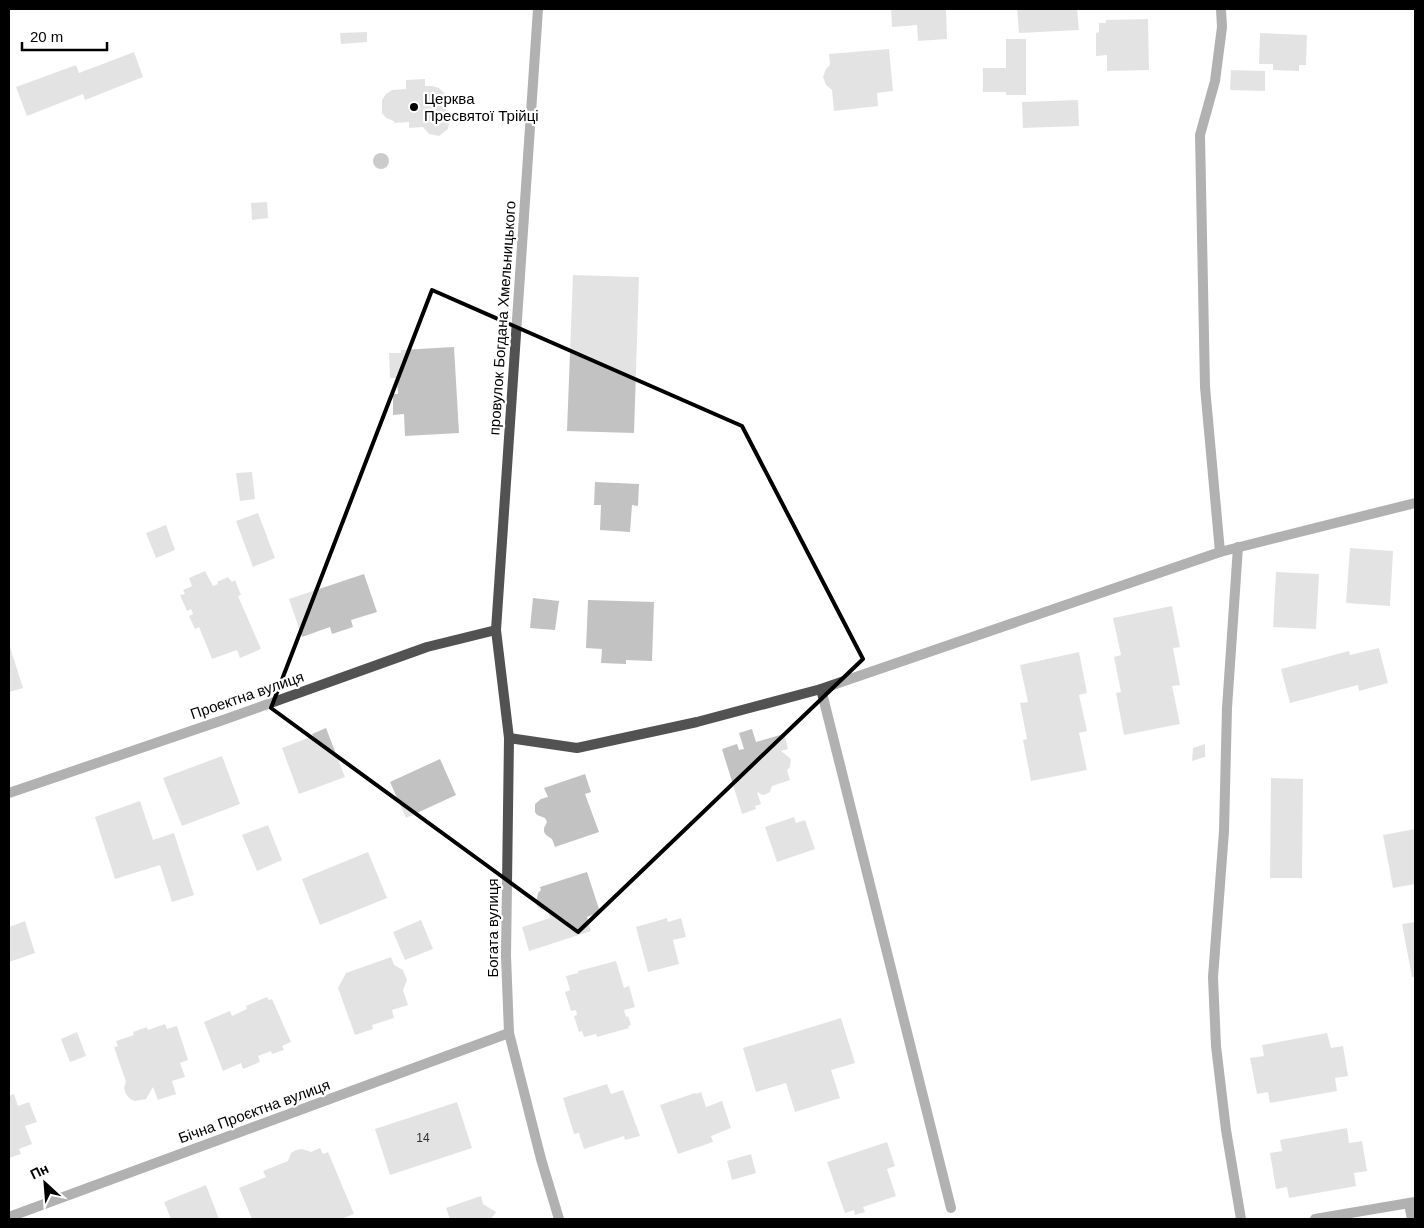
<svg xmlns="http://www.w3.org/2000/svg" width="1424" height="1228" viewBox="0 0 1424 1228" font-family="Helvetica,sans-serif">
  <rect width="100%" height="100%" fill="#fff"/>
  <g fill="#c2c2c2">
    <path d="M891 9H946L947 39 918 41 917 25 892 27Z"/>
    <path d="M1017 9H1077L1079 30 1019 33Z"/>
    <path d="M1148 19 1149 70 1107 71V55L1096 56V33L1099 32V23H1106V20Z"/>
    <path d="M367 32V42L341 44 340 33Z"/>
    <path d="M1260 33 1307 35 1306 65H1299V71L1273 70V64H1259Z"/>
    <path d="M1006 39H1026V95H1006V92H983V68H1006Z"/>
    <path d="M889 49 893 91 877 93 878 106 834 111 832 90 826 85 823 77 826 69 830 65 829 54Z"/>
    <path d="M134 52 143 77 85 100 83 94 27 116 16 87 76 65 79 73Z"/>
    <path d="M1231 70 1265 71V91L1230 90Z"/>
    <path d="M425 79V86H432L439 88 445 94 448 101 447 108 445 112 449 123 448 129 439 136 429 134 423 127 409 128V122L395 123 394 121 386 118 382 113V100L386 94 392 90 406 89V80Z"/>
    <path d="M1078 100 1079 126 1023 128 1022 102Z"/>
    <path d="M267 202 268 218 252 220 251 203Z"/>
    <path d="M573 275 639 277 634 433 567 431Z"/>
    <path d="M454 347 459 433 405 436 404 414 393 415V394H398L397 378H390L389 353H401V350Z"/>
    <path d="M252 472 255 499 240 501 236 473Z"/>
    <path d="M595 482 639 484 638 506 632 505 630 532 600 530 601 505H594Z"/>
    <path d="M258 513 275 558 253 567 236 521Z"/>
    <path d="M166 525 175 550 156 558 146 533Z"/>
    <path d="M1350 548 1393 551 1390 606 1346 603Z"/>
    <path d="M205 571 213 586 218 584 217 582 228 577 232 582 235 580 241 595 238 596 261 649 240 658 237 650 212 659 199 627 195 629 189 616 193 614 191 609 187 611 180 595 185 594 183 590 192 586 189 578Z"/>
    <path d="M1276 572 1319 574 1316 629 1273 627Z"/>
    <path d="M364 574 377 612 351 620 353 627 332 634 330 627 302 637 289 599Z"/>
    <path d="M533 598 559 601 555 630 530 628Z"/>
    <path d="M588 600 654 602 652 661 626 660V664L601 663 602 649 586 648Z"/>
    <path d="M1172 606 1180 647 1173 648 1180 685 1172 686 1180 724 1124 735 1116 693 1121 692 1114 657 1121 655 1113 618Z"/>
    <path d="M9 644 23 688 9 692Z"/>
    <path d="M1379 648 1388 683 1359 691 1358 685 1290 703 1281 669 1349 651 1350 655Z"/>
    <path d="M1079 652 1087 693 1079 695 1087 731 1079 733 1087 770 1031 781 1023 740 1027 739 1020 703 1028 702 1020 665Z"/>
    <path d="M326 728 345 777 299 794 282 748 313 736 312 734Z"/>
    <path d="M752 729 756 742 784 734 788 749 781 751 791 759 790 767 787 770 790 780 772 786 770 792 766 794 763 795 757 792 761 804 755 806 756 809 742 814 722 749 737 744 739 750 744 749 739 733Z"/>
    <path d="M1205 744V757L1192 761 1193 748Z"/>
    <path d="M222 756 240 804 182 826 163 778Z"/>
    <path d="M440 759 456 795 406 818 390 782Z"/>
    <path d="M585 774 591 792 585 794 599 832 555 847 552 839 546 835 544 832V828L547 822 545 818 537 815 535 812V804L541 799 548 797 544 788Z"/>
    <path d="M1271 778 1303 779 1302 878H1270Z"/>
    <path d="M140 801 153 840 174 833 194 895 172 902 160 865 115 879 95 817Z"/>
    <path d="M794 817 796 823 805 820 815 849 777 862 765 827Z"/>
    <path d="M268 825 282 860 257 871 242 835Z"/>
    <path d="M1415 829V884L1393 888 1383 835Z"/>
    <path d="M368 852 387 898 320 925 302 879Z"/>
    <path d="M587 872 600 912 587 917 591 931 529 951 522 927 550 918 548 912 539 908 536 904 538 893 541 890 540 887Z"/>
    <path d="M667 918 668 922 681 918 686 937 673 940 679 964 648 972 636 927Z"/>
    <path d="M421 920 433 949 405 960 393 932Z"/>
    <path d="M25 921 35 953 9 962V927Z"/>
    <path d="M1415 922V977H1412L1402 924Z"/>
    <path d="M391 957 394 965 403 970 407 980 403 990 408 1005 392 1010 394 1018 372 1025 373 1029 355 1035 338 988 346 973Z"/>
    <path d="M616 961 624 988 629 986 635 1007 624 1010 626 1017 628 1016 631 1025 628 1026 629 1028 597 1037 596 1034 584 1037 582 1031 579 1032 574 1016 577 1015 576 1010 571 1011 565 992 570 990 566 976 578 973V971Z"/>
    <path d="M267 997 269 1000 272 999 291 1042 282 1046 284 1050 272 1054 271 1051 258 1056 260 1062 243 1069 241 1063 223 1071 204 1022 230 1011 232 1016 247 1009 246 1006Z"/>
    <path d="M841 1018 855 1063 831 1070 840 1098 795 1112 786 1083 756 1092 743 1048Z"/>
    <path d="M165 1024 167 1029 177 1026 188 1060 180 1063 185 1077 172 1081 176 1094 158 1100 153 1087 146 1099 135 1101 130 1099 126 1094 124 1088 126 1082 114 1047 118 1046 116 1041 134 1035 133 1032 147 1027 148 1030Z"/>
    <path d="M77 1032 86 1056 70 1062 61 1039Z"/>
    <path d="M1327 1033 1331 1048 1343 1046 1348 1076 1335 1078 1337 1091 1270 1103 1268 1092 1257 1094 1250 1058 1264 1056 1262 1045Z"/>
    <path d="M607 1084 611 1094 623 1090 640 1136 625 1140 624 1136 584 1149 579 1133 574 1134 563 1098Z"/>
    <path d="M701 1092 706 1107 722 1101 731 1128 711 1136 713 1142 678 1154 660 1105 695 1093 696 1094Z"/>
    <path d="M14 1094 18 1106 29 1102 37 1122 25 1126 32 1144 19 1149 21 1154 9 1158V1096Z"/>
    <path d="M457 1102 472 1148 390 1175 375 1129Z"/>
    <path d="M1347 1128 1349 1143 1362 1141 1367 1171 1354 1173 1356 1186 1289 1198 1287 1187 1276 1189 1270 1153 1282 1151 1280 1140Z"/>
    <path d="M887 1142 895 1166 887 1169 896 1196 863 1207 865 1212 855 1215 854 1210 845 1213 827 1162Z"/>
    <path d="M320 1148 323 1154 328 1152 354 1214 341 1219H252L239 1188 266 1177 263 1171 288 1161 291 1153 296 1150 302 1149 311 1152Z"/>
    <path d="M751 1154 756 1173 732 1180 727 1161Z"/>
    <path d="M206 1185 219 1219H171L164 1202Z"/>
    <path d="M481 1196 483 1204 496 1212 491 1219H450L446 1208Z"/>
  </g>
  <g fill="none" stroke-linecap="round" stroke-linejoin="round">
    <g stroke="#525252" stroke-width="10">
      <path d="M1220 552 1205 387 1200 135 1215 81 1222 27 1221 9"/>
      <path d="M1409 1204 1412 1219"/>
      <path d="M1315 1219 1415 1202"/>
    </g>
    <g stroke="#525252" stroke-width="10">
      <path d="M538 9 496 630 509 738 506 956 509 1033 541 1159 559 1219"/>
      <path d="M1238 547 1227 708 1224 831 1213 977 1216 1046 1226 1130 1241 1219"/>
      <path d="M821 689 951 1208"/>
      <path d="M509 738 577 748 697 722 821 689 1220 552 1415 503"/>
      <path d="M9 793 226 719 427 647 496 630"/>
      <path d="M9 1217 509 1033"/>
    </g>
  </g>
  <circle fill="#8d8d8d" cx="381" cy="161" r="8"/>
  <path d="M0 0H1424V1228H0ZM432 290 742 426 863 659 578 932 271 708Z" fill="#fff" fill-opacity=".55" fill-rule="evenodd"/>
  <path fill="none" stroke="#000" stroke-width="4" stroke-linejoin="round" d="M432 290 742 426 863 659 578 932 271 708Z"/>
  <circle fill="#000" stroke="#fff" stroke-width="2" cx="414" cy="107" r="5"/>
  <g text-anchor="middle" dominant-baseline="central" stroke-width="4.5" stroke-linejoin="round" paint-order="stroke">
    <g font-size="12" fill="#303030">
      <text x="423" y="1138">14</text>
    </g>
    <g font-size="15" fill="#000" stroke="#fff" text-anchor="start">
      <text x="424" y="98">Церква<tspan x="424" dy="17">Пресвятої Трійці</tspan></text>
    </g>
    <g font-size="15" fill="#000" stroke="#fff">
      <text transform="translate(502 318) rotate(-86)">провулок Богдана Хмельницького</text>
      <text transform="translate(247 695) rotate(-19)">Проектна вулиця</text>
      <text transform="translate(492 928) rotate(-90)">Богата вулиця</text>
      <text transform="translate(254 1111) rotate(-20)">Бічна Проєктна вулиця</text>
    </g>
  </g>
  <rect width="1424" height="1228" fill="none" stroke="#000000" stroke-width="20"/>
  <g transform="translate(45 1183) rotate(334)" stroke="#ffffff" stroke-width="4" paint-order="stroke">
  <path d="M0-4L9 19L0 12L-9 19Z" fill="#000000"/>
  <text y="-8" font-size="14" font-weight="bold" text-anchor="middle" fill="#000000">Пн</text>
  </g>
  <path d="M22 42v8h85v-8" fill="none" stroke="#000000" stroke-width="2.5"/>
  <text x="30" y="42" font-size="15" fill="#000000" stroke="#ffffff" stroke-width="4" paint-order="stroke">20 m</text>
</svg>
